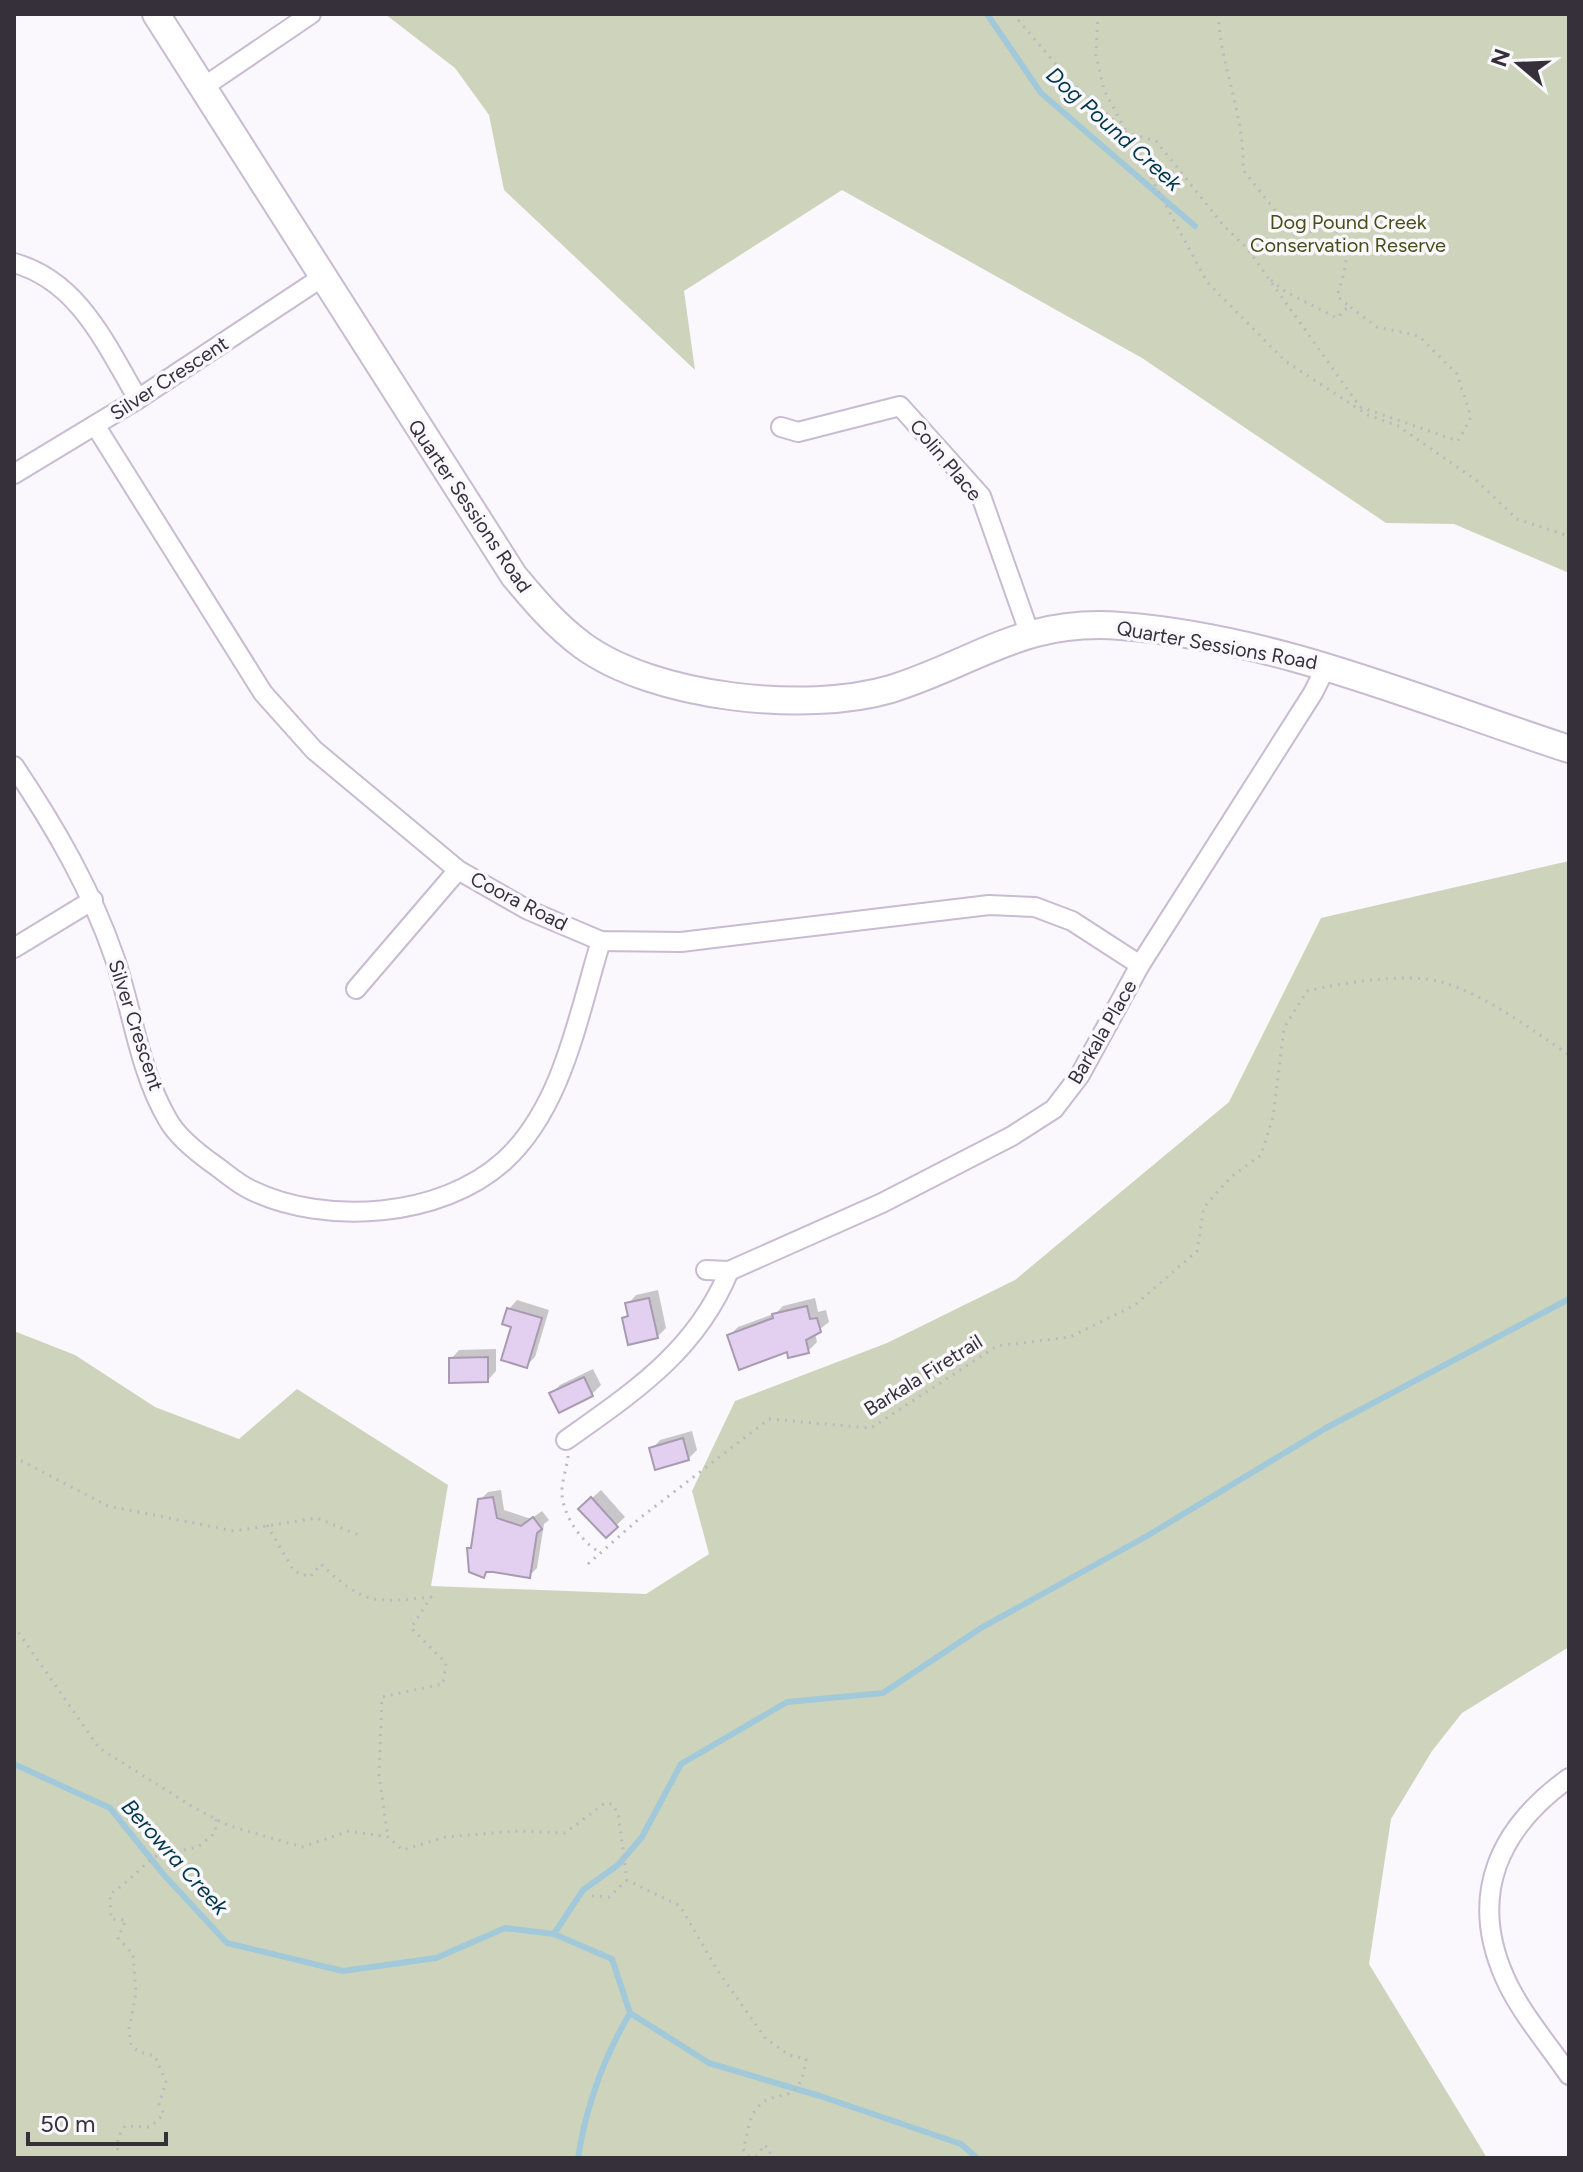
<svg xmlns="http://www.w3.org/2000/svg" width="1583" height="2172" viewBox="0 0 1583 2172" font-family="Figtree,sans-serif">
  <rect width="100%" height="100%" fill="#faf8fc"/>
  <g fill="#ced4bc">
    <path d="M385 14H1569V573L1454 524 1386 523 1142 358 842 190 684 291 695 370 504 190 489 115 455 68Z"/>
    <path d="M1569 861V1647L1462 1713 1432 1751 1391 1819 1369 1964 1487 2158H14V1331L75 1355 155 1407 239 1439 297 1389 448 1485 431 1586 646 1594 709 1554 692 1491 735 1401 887 1343 1015 1280 1229 1102 1321 918Z"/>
  </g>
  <g fill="#0003">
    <path d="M658 1290 666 1328 657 1337 624 1318 630 1313 628 1304 636 1295Z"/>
    <path d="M815 1298 818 1312 826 1310 829 1322 815 1333 817 1342 808 1351 729 1336 738 1327 776 1313 783 1306Z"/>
    <path d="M517 1300 549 1310 535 1357 526 1366 509 1309Z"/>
    <path d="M496 1349V1371L488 1380 451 1359 459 1350Z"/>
    <path d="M593 1369 601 1385 592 1394H552L560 1385Z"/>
    <path d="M692 1431 697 1450 688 1459 652 1449 660 1440Z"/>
    <path d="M501 1490 504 1510 531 1519 542 1511 549 1520 544 1524 537 1568 529 1576 489 1571 484 1576 468 1558 480 1500 488 1492Z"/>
    <path d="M601 1490 625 1517 606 1535 580 1509Z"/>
  </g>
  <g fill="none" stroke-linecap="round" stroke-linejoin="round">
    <g stroke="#a1c9da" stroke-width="6">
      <path d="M987 14 1041 93 1195 226"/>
      <path d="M14 1764 110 1808 164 1875 227 1943 343 1971 436 1958 505 1928 554 1934 612 1959 630 2013C604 2057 586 2107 578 2158"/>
      <path d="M554 1934 583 1890 618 1865 642 1837 681 1764 787 1702 883 1693 981 1628 1147 1536 1326 1428 1569 1299"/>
      <path d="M630 2013 709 2063 820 2096 961 2144 977 2158"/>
    </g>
  </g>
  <g fill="#e3d0f1" stroke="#a89bb1" stroke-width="2">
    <path d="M649 1298 658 1338 628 1345 622 1318 628 1316 625 1303Z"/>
    <path d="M807 1306 810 1319 817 1318 821 1332 806 1340 809 1353 788 1358 787 1352 739 1370 727 1335 773 1318 772 1314Z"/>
    <path d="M507 1308 542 1318 527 1368 501 1360 511 1327 502 1324Z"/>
    <path d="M488 1357V1382L449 1383V1358Z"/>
    <path d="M584 1377 593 1396 559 1413 549 1393Z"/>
    <path d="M683 1438 689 1460 655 1470 649 1448Z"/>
    <path d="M493 1497 497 1518 521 1526 533 1517 542 1529 537 1533 530 1578 493 1572H486L484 1578 469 1572 467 1548H471L478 1499Z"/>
    <path d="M591 1497 618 1527 606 1538 578 1509Z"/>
  </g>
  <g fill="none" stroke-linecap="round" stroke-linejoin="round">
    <defs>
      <g id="minor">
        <path d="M202 88 311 14"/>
        <path d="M14 263C79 281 106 345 138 399"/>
        <path d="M95 425 263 693 314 750 458 870 528 910 601 941 681 942 989 905 1035 907 1072 921 1140 965"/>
        <path d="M781 427 798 432 900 406 981 496 1029 632"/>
        <path d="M14 474 138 399 321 278"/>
        <path d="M14 766C55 827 91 889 115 959 133 1012 139 1071 168 1120 178 1138 199 1154 216 1166 227 1174 238 1184 251 1190 325 1226 441 1218 504 1161 563 1107 578 1015 601 941"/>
        <path d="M14 948 93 900"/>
        <path d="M356 989 458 870"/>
        <path d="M706 1270 729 1271 882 1203 1012 1136 1054 1109 1080 1075 1140 965 1313 693 1327 665"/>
        <path d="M566 1440C635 1391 696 1351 729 1271"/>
        <path d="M1569 1778C1499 1828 1468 1895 1505 1978 1520 2012 1548 2044 1569 2075"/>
      </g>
      <path id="secondary" d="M156 14 514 576C535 601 555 625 582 645 654 698 806 714 891 689 977 662 1023 618 1121 626 1278 638 1421 701 1569 749"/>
    </defs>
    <use href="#minor" stroke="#c8bbd2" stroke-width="22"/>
    <use href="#secondary" stroke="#c8bbd2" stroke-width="30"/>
    <g stroke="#bbb8be" stroke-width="3" stroke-dasharray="2 6" stroke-linecap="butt">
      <path d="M1013 14 1070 81 1121 127"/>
      <path d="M1098 14 1096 55 1104 90 1207 282 1285 361 1368 415 1398 426 1476 480 1517 519 1569 536"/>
      <path d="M1218 14C1221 69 1245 115 1243 170L1294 234 1316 231 1328 223C1355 244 1346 268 1337 296L1349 306 1337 318 1286 292 1267 277"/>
      <path d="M1125 132 1156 141 1224 226 1247 248 1360 407 1458 441 1471 417 1457 374 1419 336 1377 327 1349 306"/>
      <path d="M568 1456C567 1468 561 1482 562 1495 564 1517 582 1543 601 1553"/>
      <path d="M14 1457 108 1506 234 1531 317 1518 361 1536"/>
      <path d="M267 1525 294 1571 310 1577 321 1564C364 1605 374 1603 431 1597L411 1628 446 1663 443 1684 382 1697 379 1775 388 1837"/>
      <path d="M588 1564 640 1518 769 1419 871 1428 997 1346 1070 1337 1135 1305 1197 1251 1204 1207 1231 1177 1261 1155 1273 1117 1284 1028 1307 991C1343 983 1406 972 1441 982 1485 994 1532 1030 1569 1055"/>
      <path d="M14 1626 99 1748 193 1807 227 1825 302 1847 349 1831 388 1837 403 1850 445 1837 518 1831 565 1833 605 1803 612 1804 618 1813 627 1880 680 1906 718 1971 766 2039 789 2055 806 2059C799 2114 774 2082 754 2112 748 2122 747 2138 743 2149L748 2156H757L764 2145 770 2150V2158"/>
      <path d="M592 1896 609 1897 627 1880"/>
      <path d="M117 2158 118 2137 125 2126 150 2127 164 2114 159 2104 166 2082 155 2056 139 2052 131 2045 129 2029 136 1993 133 1954 118 1938 126 1920 111 1919 110 1894C132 1880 143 1863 166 1850L170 1853 198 1847 215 1833 216 1819"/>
    </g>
    <use href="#minor" stroke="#fff" stroke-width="18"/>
    <use href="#secondary" stroke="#fff" stroke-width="26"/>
  </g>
  <g text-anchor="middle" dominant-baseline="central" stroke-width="7" stroke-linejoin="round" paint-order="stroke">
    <g font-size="20" fill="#454f16" stroke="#faf8fc">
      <text x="1348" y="222">Dog Pound Creek<tspan x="1348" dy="23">Conservation Reserve</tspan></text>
    </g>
    <g font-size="20" fill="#36303a" stroke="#faf8fc">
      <text transform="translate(169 378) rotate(-33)">Silver Crescent</text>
      <text transform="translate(946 460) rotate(50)">Colin Place</text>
      <text transform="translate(470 506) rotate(56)">Quarter Sessions Road</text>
      <text transform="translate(1217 645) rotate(10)">Quarter Sessions Road</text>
      <text transform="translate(519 901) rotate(27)">Coora Road</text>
      <text transform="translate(136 1025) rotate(72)">Silver Crescent</text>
      <text transform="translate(1102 1032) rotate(-60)">Barkala Place</text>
      <text transform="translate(923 1375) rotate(-32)">Barkala Firetrail</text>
    </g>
    <g font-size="22" font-style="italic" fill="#00394b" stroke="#faf8fc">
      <text transform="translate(1114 129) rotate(42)">Dog Pound Creek</text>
      <text transform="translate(175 1857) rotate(48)">Berowra Creek</text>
    </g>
  </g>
  <rect width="1583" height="2172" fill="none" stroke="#36303a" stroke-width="32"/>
  <g transform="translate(1519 64) rotate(289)" stroke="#faf8fc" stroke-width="6" paint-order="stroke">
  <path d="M0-6L14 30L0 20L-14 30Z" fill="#36303a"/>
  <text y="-12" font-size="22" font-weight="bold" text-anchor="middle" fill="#36303a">N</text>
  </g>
  <path d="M28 2132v12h138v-12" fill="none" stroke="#36303a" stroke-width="4"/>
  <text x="40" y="2132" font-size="24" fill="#36303a" stroke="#faf8fc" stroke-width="6" paint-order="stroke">50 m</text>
</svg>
